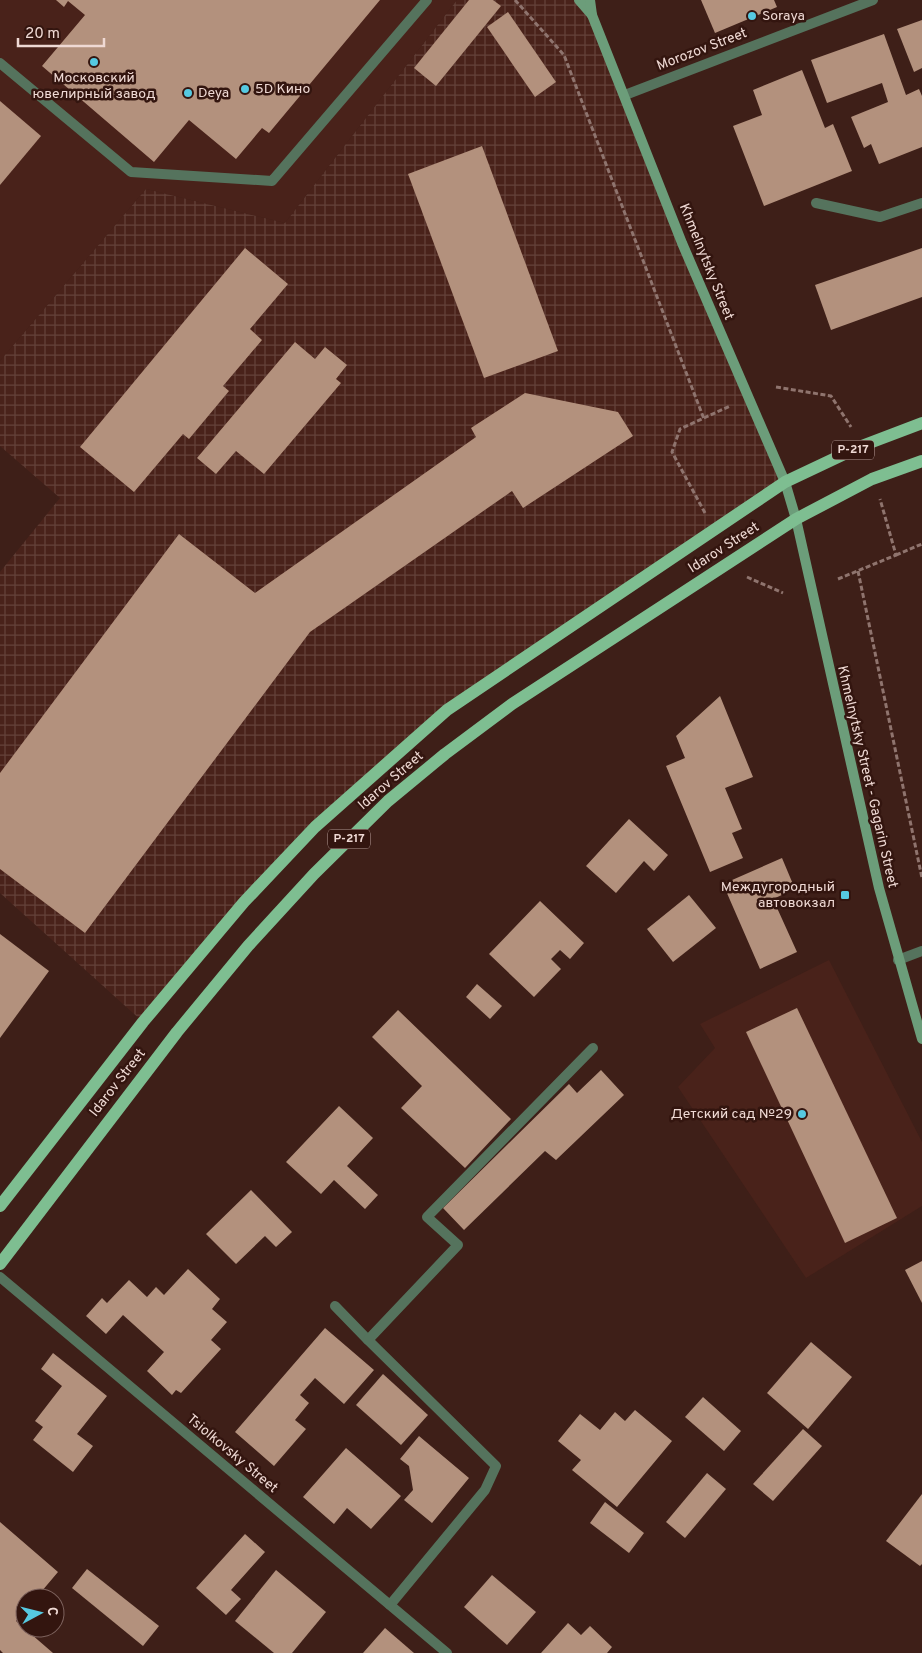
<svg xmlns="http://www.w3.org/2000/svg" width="922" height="1653" viewBox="0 0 922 1653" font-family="Overpass,sans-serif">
  <defs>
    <pattern id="industrial-grid" width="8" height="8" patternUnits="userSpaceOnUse" patternTransform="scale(1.25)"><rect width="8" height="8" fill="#49221a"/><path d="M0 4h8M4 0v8" fill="none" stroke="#64423a"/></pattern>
  </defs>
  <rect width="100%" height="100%" fill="#3e1f18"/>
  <g fill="#49221a">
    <path d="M0 0H457L285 223 146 189 0 361Z"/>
    <path d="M829 960 922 1142V1206L806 1278 678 1087 715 1048 700 1024Z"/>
  </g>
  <path fill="url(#industrial-grid)" d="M457 0H579L592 15 785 482 489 682 315 827 143 1022 0 893V572L60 498 0 446V361L146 189 285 223Z"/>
  <g fill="#b3917d">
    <path d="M56 0H380L269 133 262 128 236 159 189 120 154 162 42 66 85 15 68 1 64 7Z"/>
    <path d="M469 0H493L501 6 436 86 414 68Z"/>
    <path d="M701 0H774L777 7 715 33Z"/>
    <path d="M508 12 556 82 535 97 487 27Z"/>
    <path d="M922 20V68L914 72 897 29Z"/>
    <path d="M884 34 906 95 919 89 922 96V147L879 164 871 144 864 148 851 117 888 102 882 83 827 103 811 60Z"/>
    <path d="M802 70 825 128 833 124 852 171 764 206 733 126 762 115 753 90Z"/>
    <path d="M0 101 41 136 0 185Z"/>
    <path d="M482 146 558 351 484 378 408 174Z"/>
    <path d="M245 248 288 284 250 329 262 340 223 386 229 391 189 439 183 434 134 492 80 447Z"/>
    <path d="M922 248V297L831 330 815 285Z"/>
    <path d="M295 342 315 359 325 347 347 365 336 379 341 383 264 474 236 451 216 474 197 458Z"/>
    <path d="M525 393 618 412 633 436 523 508 512 491 310 632 85 933 0 869V773L179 534 255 593 476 437 471 428Z"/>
    <path d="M720 696 753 777 725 788 742 829 732 833 743 858 710 872 666 766 685 758 676 736Z"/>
    <path d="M629 819 668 855 654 871 644 861 616 893 586 866Z"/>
    <path d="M782 858 795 889 773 899 797 952 760 969 723 884Z"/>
    <path d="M689 895 716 928 673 962 647 929Z"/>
    <path d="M540 901 584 943 570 959 560 950 551 959 561 969 534 997 489 954Z"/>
    <path d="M0 934 49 971 0 1038Z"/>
    <path d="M477 984 502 1006 490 1019 466 997Z"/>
    <path d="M797 1008 897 1218 845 1243 746 1032Z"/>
    <path d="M398 1010 511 1119 465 1168 401 1108 422 1086 372 1037Z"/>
    <path d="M601 1070 624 1095 556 1160 545 1151 464 1230 443 1208 569 1084 577 1093Z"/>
    <path d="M339 1106 373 1138 347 1166 378 1195 365 1209 334 1180 321 1194 286 1162Z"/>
    <path d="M251 1190 292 1232 276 1247 265 1236 236 1264 206 1234Z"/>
    <path d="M922 1261V1303L905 1270Z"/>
    <path d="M188 1269 220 1299 212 1309 227 1322 211 1340 221 1349 181 1393 176 1390 172 1395 147 1371 164 1352 123 1315 106 1334 86 1316 102 1298 107 1303 129 1280 147 1297 156 1287 164 1295Z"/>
    <path d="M325 1328 374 1370 344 1404 315 1378 300 1395 309 1403 295 1420 306 1429 274 1466 235 1432Z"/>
    <path d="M811 1342 852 1377 808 1429 767 1393Z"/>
    <path d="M53 1353 107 1396 77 1434 93 1446 73 1472 33 1440 43 1427 35 1421 62 1386 41 1369Z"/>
    <path d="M383 1374 428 1415 401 1445 356 1405Z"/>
    <path d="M703 1397 741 1431 724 1451 685 1417Z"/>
    <path d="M635 1410 672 1441 617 1507 572 1470 581 1460 558 1441 580 1414 600 1430 615 1412 625 1421Z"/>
    <path d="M803 1429 822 1446 773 1501 753 1484Z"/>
    <path d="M419 1436 469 1478 432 1523 404 1500 413 1490 409 1466 400 1459Z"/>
    <path d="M346 1448 401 1496 371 1529 347 1508 334 1524 303 1497Z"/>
    <path d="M707 1473 726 1489 685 1538 666 1522Z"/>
    <path d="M922 1494V1564L920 1566 886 1541Z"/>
    <path d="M605 1502 644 1533 629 1553 590 1523Z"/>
    <path d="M0 1522 58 1572 36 1598H25V1611L16 1621 53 1653H3L0 1650Z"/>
    <path d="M245 1534 265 1552 231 1590 241 1599 226 1615 196 1588Z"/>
    <path d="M87 1569 159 1626 143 1646 72 1588Z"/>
    <path d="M276 1570 326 1612 292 1653H274L235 1621Z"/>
    <path d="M492 1575 536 1612 507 1645 464 1607Z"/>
    <path d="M568 1623 581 1635 590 1626 612 1647 607 1653H541Z"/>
    <path d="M385 1628 414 1653H363Z"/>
  </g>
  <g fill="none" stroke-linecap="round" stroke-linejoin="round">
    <g stroke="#8f746e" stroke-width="3" stroke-dasharray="5 2.5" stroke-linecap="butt">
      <path d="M515 0 564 55 704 419"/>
      <path d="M776 387 831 396 851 427"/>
      <path d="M705 513 672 452 680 429 730 406"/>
      <path d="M896 555 922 544"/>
      <path d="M858 571 922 878"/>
      <path d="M747 577 783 593"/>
      <path d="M838 579 896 555 880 499"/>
    </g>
    <g stroke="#55735d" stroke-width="10">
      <path d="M0 63 131 172 272 181 427 0"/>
      <path d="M816 203 880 217 922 203"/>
      <path d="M898 960 922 951"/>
      <path d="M335 1306 368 1340"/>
      <path d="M390 1605 485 1490 496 1466 368 1340 458 1245 427 1217 593 1048"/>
    </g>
    <g stroke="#55735d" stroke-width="10">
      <path d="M625 95 873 0"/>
      <path d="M0 1277 447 1653"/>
    </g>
    <g stroke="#6c9d7a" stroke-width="10">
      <path d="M579 0 592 15"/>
      <path d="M590 0 592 15 682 243 785 482 796 519 879 888 922 1039"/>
    </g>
    <g stroke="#7ebe91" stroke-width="12">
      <path d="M0 1206 143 1022 244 902 315 827 447 710 785 482 859 447 922 423"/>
      <path d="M0 1264 177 1032 248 946 314 874 388 801 445 754 512 704 796 519 872 479 922 461"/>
    </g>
  </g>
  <g fill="#56c9e1" stroke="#33150f" stroke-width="2">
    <circle cx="752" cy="16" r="5"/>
    <circle cx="94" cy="62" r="5"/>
    <circle cx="245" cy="89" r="5"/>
    <circle cx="188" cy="93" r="5"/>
    <rect x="840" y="890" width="10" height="10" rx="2.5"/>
    <circle cx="802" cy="1114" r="5"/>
  </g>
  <g text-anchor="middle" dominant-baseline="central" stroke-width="5" stroke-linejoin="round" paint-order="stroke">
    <g fill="#33150f" stroke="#b79e99" stroke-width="1">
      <rect x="832" y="440.5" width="42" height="19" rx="4"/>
      <rect x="328" y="829.5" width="42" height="19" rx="4"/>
    </g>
    <g font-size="12" font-weight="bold" fill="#efd9d4">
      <text x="853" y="450">Р-217</text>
      <text x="349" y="839">Р-217</text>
    </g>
    <g font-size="14" fill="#efd9d4" stroke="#33150f" text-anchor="start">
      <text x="762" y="16">Soraya</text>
      <text x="94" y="78" text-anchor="middle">Московский<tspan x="94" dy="16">ювелирный завод</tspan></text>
      <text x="255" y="89">5D Кино</text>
      <text x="198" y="93">Deya</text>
      <text x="835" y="887" text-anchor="end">Междугородный<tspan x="835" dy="16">автовокзал</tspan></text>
      <text x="792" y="1114" text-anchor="end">Детский сад №29</text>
    </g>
    <g font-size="14" fill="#efd9d4" stroke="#33150f">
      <text transform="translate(702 50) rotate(-21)">Morozov Street</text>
      <text transform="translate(706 262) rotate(68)">Khmelnytsky Street</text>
      <text transform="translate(724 548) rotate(-33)">Idarov Street</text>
      <text transform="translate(867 777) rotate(77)">Khmelnytsky Street - Gagarin Street</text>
      <text transform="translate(391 781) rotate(-41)">Idarov Street</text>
      <text transform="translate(118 1083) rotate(-52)">Idarov Street</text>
      <text transform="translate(232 1454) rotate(40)">Tsiolkovsky Street</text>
    </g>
  </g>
  <g transform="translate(40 1613) rotate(83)"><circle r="24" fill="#33150f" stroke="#7e635e"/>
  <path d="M0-4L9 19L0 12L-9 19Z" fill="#56c9e1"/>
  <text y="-8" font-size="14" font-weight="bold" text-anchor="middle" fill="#efd9d4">С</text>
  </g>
  <path d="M18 38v8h86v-8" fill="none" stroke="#efd9d4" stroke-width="2.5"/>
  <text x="25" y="38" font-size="15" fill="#efd9d4" stroke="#33150f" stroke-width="4" paint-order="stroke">20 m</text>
</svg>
